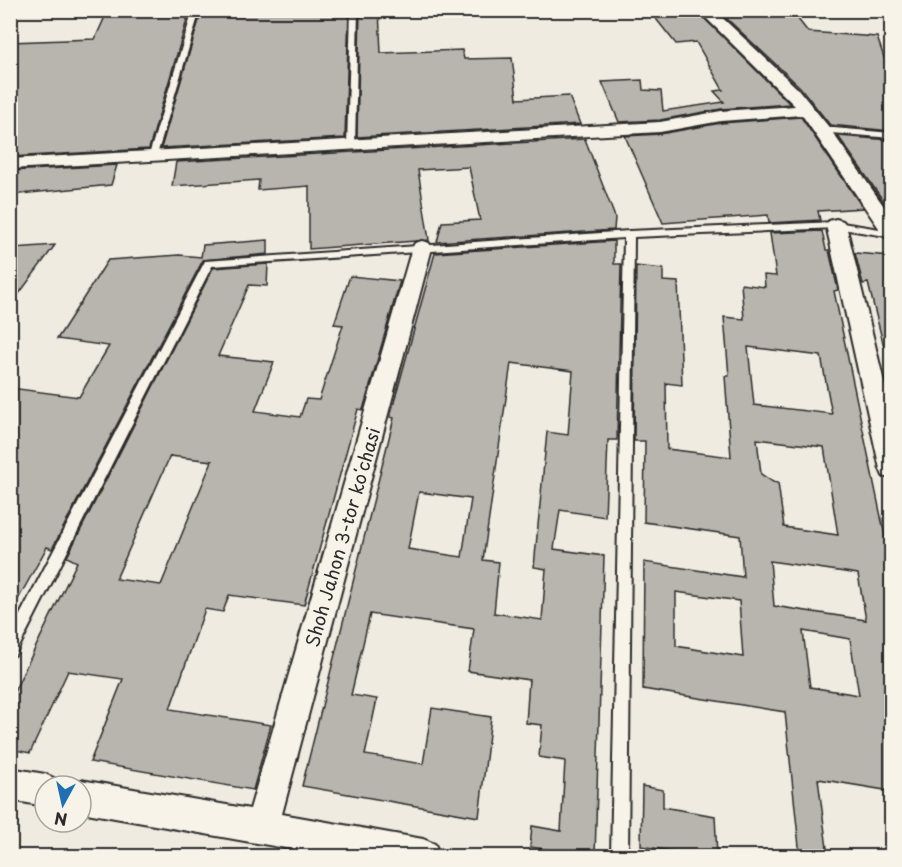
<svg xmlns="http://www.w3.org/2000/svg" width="902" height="867" viewBox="0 0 902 867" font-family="'Playpen Sans',sans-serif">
  <rect width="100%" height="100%" fill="#efebe0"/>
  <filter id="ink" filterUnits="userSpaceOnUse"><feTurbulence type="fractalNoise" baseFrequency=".0167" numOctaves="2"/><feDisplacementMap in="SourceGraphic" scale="12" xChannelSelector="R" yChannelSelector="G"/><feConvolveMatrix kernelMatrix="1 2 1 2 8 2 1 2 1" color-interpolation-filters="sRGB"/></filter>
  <g filter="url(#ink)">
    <g fill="#b8b5ae" stroke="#2b2b2b" stroke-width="1.5" fill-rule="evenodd">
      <path d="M108 10H190L149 149 10 157V42L95 39Z"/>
      <path d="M202 10H349L345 138 161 148Z"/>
      <path d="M360 10H379L381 53 462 50 464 59 512 58 517 99 569 96 580 124 357 137Z"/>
      <path d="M649 10H696L790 104 721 109 660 120 619 122 602 82 642 80 643 90 661 91 663 111 724 102 714 91 723 90 696 42 676 44Z"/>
      <path d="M791 10 808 32 877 37 887 66 891 67V131L830 125 800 87 724 16H759L756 12Z"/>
      <path d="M801 117 863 208 818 211 820 220 769 223 768 215 663 223 625 136 660 134 721 123Z"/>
      <path d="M838 136 891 140V206H887Z"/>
      <path d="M585 139 615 217 614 230 437 242 442 222 480 220 469 167 418 170 429 240 309 249V186L258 190 259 180 172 186 176 162Z"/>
      <path d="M117 165 111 185 10 195V171Z"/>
      <path d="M822 231 826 250H829L838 290 834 291 891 565V791L818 779 828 856H800L785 712 643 689 644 562 743 577 740 536 644 522 645 441H634L636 266 663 269V281L678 282 682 385 666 383 667 449 731 457 725 376H729L724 317 744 319 741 284 765 287 764 275 776 276 770 233ZM748 347 821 356 832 414 754 405ZM757 439 824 447 838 535 784 527 778 483 773 482 761 474ZM770 561 858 574 866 620 774 606ZM676 592 739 601 743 657 676 646ZM803 631 850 639 859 695 810 687Z"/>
      <path d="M268 240V254L203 260 52 549 47 547 10 614 11 388 79 397 109 346 57 339 108 260 179 255 201 257 203 245Z"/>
      <path d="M614 241V264H621L617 440H608L605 517 560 510 554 549 604 556 595 856 530 847 532 826 561 831 565 761 539 757 542 725 526 723 529 680 468 671 474 629 370 614 351 695 377 699 365 755 423 764 432 708 491 717 479 817 302 786 394 418 390 417 435 253ZM511 363 573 371 568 435 547 432 534 567 546 569 542 620 494 613 499 562 483 560ZM419 492 471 499 462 557 408 549Z"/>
      <path d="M55 245 10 306V257L14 248Z"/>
      <path d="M855 253 891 256V346L884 347 868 283 863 284Z"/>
      <path d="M268 264 267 286 249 285 218 356 274 362 255 411 300 417 306 399 319 400 343 325 334 324 350 276 400 281 363 410 358 409 304 605 229 595 223 612 205 609 170 709 271 725 253 790 90 762 123 679 68 671 30 753 10 749V700L77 562 67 557 213 268ZM170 456 212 461 161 585 116 579Z"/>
      <path d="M642 786 663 790V807L715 816 717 856H702L641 846Z"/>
    </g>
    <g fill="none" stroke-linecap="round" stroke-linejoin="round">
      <defs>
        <g id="service">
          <path d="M193 10H200L157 155 150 157 149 155Z"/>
          <path d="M351 10H358L355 145 351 148 347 145Z"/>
          <path d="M822 127 892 133V138L819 132 818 130Z"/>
          <path d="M836 222 892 231V237L836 228 634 237 628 856H611L624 238 212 266 15 655 10 657V634L205 261 629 231Z"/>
        </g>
        <g id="minor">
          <path d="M698 10H714L798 89 828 126 892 218V239L885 237 802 115 721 121 660 132 10 169V159L660 122 721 111 795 106Z"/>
          <path d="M836 219 843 221 846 225 892 415V479L883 476 880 469 826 225 829 221Z"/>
          <path d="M422 241 429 243 432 248 282 814 423 839 435 844 440 856H330L81 812V786H69L81 780 250 809 412 248 415 243Z"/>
          <path d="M10 768 45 774 56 779 60 786H45V806L10 800Z"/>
        </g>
      </defs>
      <use href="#service" stroke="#2b2b2b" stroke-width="4"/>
      <use href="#minor" stroke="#2b2b2b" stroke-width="4"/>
      <use href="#service" fill="#f7f3e8" fill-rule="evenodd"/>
      <use href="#minor" fill="#f7f3e8" fill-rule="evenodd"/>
    </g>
  </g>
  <g text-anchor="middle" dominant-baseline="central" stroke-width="4.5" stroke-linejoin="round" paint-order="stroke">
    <g font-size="18" fill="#2b2b2b" stroke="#f7f3e8">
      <text transform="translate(342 537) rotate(-74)">Shoh Jahon 3-tor koʻchasi</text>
    </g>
  </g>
  <rect width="902" height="867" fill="none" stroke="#f7f3e8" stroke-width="36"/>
  <rect x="18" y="18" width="866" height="831" fill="none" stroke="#2b2b2b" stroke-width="2" filter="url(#ink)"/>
  <g transform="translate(63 804) rotate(188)"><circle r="28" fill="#f7f3e8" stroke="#a5a39c" stroke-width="1.5"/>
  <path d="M0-4.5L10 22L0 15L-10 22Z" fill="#1f6fb2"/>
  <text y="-9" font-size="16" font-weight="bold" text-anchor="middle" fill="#2b2b2b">N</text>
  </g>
</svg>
